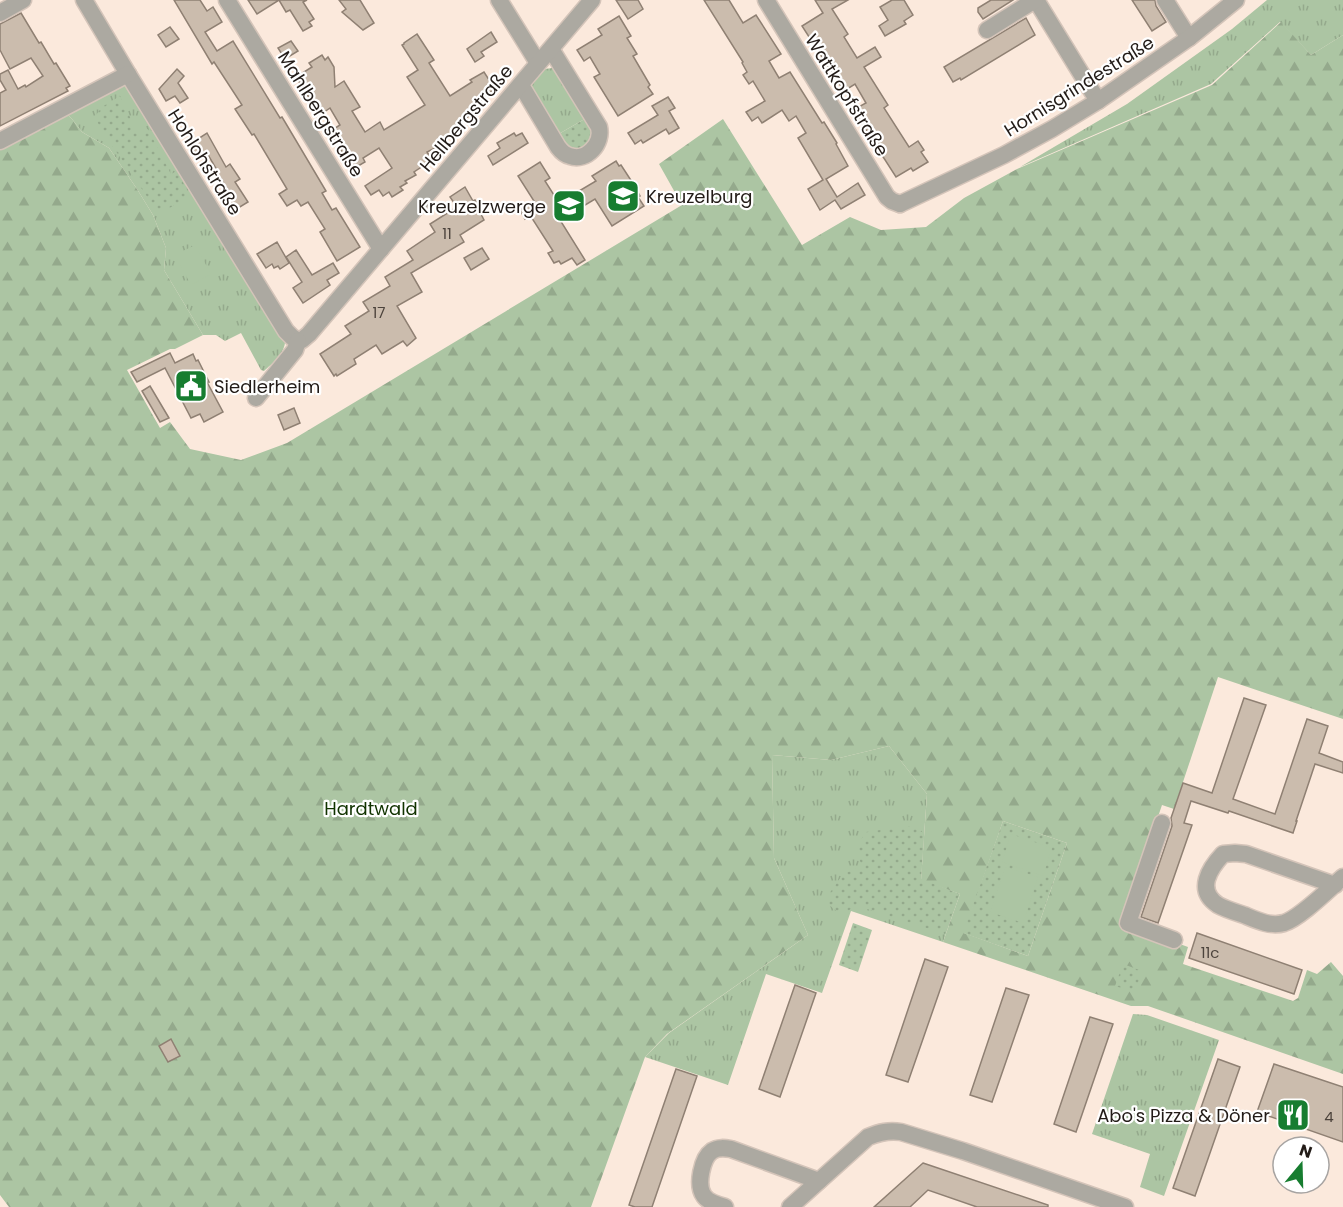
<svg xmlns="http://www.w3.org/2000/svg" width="1343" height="1207" viewBox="0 0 1343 1207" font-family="Poppins,sans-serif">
  <defs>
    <pattern id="grass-tufts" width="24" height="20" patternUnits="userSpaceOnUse" patternTransform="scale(1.5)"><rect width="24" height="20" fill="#acc5a3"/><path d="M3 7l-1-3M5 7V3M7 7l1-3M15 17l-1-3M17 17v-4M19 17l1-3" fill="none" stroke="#94a98c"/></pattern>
    <pattern id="forest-firs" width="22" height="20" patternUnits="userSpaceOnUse" patternTransform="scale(1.5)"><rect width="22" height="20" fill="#acc5a3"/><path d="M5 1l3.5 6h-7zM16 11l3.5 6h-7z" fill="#94a98c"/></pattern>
    <pattern id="park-dots" width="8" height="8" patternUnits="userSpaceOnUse" patternTransform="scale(1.5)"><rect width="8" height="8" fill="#acc5a3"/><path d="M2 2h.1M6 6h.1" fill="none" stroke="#94a98c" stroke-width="1.8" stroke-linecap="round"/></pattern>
  </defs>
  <rect width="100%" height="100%" fill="#fbe9dc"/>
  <g fill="url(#grass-tufts)">
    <path d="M1267 0H1343V35L1311 55 1280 22 1211 84 1020 167 1127 104 1232 29Z"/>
    <path d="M552 68 559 70 588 117 557 135 530 88 532 83 545 69Z"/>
    <path d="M124 85 128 87 285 340C286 352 273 363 264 371L261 370 241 333 225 341 216 335H203L164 270 166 248 153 215 137 189 109 148 82 132 72 119 66 113Z"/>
    <path d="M889 746 927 794 921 879 960 894 943 942 851 911 822 993 766 974 728 1085 645 1057 669 1033 808 935 774 858 772 755 831 760Z"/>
    <path d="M1133 1014 1147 1015 1219 1040 1164 1196 1140 1187 1150 1154 1092 1134Z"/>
  </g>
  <path fill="url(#forest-firs)" fill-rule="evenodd" d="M1281 22 1311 55 1343 35V719L1218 677 1174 809 1162 805 1122 923 1188 947 1183 964 1293 1001 1298 998 1307 970 1317 974 1331 962 1343 976V1074L1148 1006H1131L943 942 960 894 921 880 927 794 889 746 831 760 772 755 774 858 808 935 667 1034 645 1057 591 1207H9L0 1195V148L66 113 72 119 82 132 109 148 137 189 153 215 166 248 164 270 203 335 175 349H170L127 370 160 428 170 422 190 449 241 460 287 443 682 205 659 164 723 119 802 245 850 217 881 230 926 227 964 198 1017 169 1212 85ZM1003 821 1067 843 1028 956 964 933Z"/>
  <g fill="url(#park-dots)">
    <path d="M120 96 138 134 148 129 171 174 177 171 190 196 159 214 102 131 98 123 96 115 102 107Z"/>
    <path d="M588 117 594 140 575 152 557 135Z"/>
    <path d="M1003 821 1067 843 1028 956 963 933Z"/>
    <path d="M909 826 924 833 921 879 959 894 945 934 855 905C845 916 838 913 828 904L829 894 843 874 862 866 855 848 866 832Z"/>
    <path d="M853 923 872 930 858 972 839 965Z"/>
    <path d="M1123 964 1142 971 1135 992 1115 986Z"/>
  </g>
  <g fill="#acc5a3">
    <path d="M195 245 211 274 191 285 175 255Z"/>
    <path d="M1011 834 1052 848 1043 876 1002 862Z"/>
    <path d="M1005 867 1038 877 1023 923 990 912Z"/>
  </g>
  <g fill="#cbbcad" stroke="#8f8073" stroke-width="1.5">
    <path d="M174 0H200L207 11 213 7 222 22 205 32 217 51 233 41 280 118 282 117 285 122 326 191 322 193 332 210 336 208 360 247 337 261 320 232 325 229 308 202 301 206 297 200 287 206 279 194 287 189 254 134 252 135 235 109 242 105 214 62 212 64Z"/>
    <path d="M248 0H307L303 2 314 19 309 22 312 26 303 31 290 10 286 12 279 0 257 14Z"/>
    <path d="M339 0H360L374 23 363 30 342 12 346 9Z"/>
    <path d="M616 0H638L643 9 628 19Z"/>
    <path d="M704 0H729L743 23 756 15 781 54 769 61 779 78 790 72 822 123 824 122 837 143 836 144 848 166 826 179 837 197 858 183 865 195 841 209 835 200 820 210 808 189 823 180 798 138 806 133 796 116 789 121 782 110 762 123 758 117 752 121 746 112 765 101 753 81 749 84 743 75 747 72 742 63 743 62Z"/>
    <path d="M815 0H848L832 9 848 34 844 37 857 58 875 47 881 57 864 67 888 105 884 108 909 147 918 141 924 150 921 152 928 162 913 171 911 168 896 177 853 110 866 103 855 84 844 91 802 26 823 13Z"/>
    <path d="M892 0H904L913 15 904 21 906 24 885 36 879 26 888 20 880 7Z"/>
    <path d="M991 0H1013L983 19 978 12V8Z"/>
    <path d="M1132 0H1155L1156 6 1166 22 1152 31Z"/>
    <path d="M21 13 39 43 41 42 54 64 56 63 70 86 66 88 68 91 0 126V93L6 90 0 80V74L8 70 18 89 25 85 26 87 43 76 31 58 10 69 0 50V24Z"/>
    <path d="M619 16 631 36 627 38 637 54 633 56 650 85 648 87 653 94 618 116 594 77 600 74 590 57 584 61 577 50 602 35 598 29Z"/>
    <path d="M1026 18 1035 35 961 80 960 78 953 82 944 67Z"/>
    <path d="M170 27 179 39 166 47 158 35Z"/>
    <path d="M491 32 497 42 481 52 484 56 475 62 467 49Z"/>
    <path d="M417 34 434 60 429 63 450 96 472 82 470 80 484 72 495 89 483 97 484 99 472 107 475 112 456 125 459 130 435 144 437 147 427 152 432 160 414 172 416 175 405 181 407 183 400 187 403 190 392 197 389 192 383 196 379 190 371 195 365 186 392 168 379 148 363 158 365 162 353 169 329 132 340 125 330 108 320 115 296 77 312 67 309 63 322 55 325 60 328 57 334 67 335 87 344 81 360 107 352 111 365 132 380 122 384 130 425 105 407 77 418 70 402 45 404 44V43Z"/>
    <path d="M291 41 298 51 285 59 278 48Z"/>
    <path d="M177 69 184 76 178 83 188 98 180 103 175 96 166 101 159 89Z"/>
    <path d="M668 97 675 108 669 111 679 128 669 134 666 129 643 143 641 140 635 144 628 133 658 115 652 106Z"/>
    <path d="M207 133 226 167 230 164 240 179 235 182 248 202 230 213 221 198 230 193 217 173 218 172 207 153 198 158 190 144Z"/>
    <path d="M514 133 516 136 522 133 528 143 493 165 488 156 500 148 497 143Z"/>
    <path d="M616 161 619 166 621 165 634 185 640 196 638 197 644 206 612 226 595 199 560 220 585 260 577 265 572 258 561 264 559 261 554 263 548 253 553 251 530 215 525 219 520 210 534 201 518 176 540 162 550 178 545 181 559 203 596 181 592 176Z"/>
    <path d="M465 187 473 201 475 200 483 213 481 214 484 220 460 235 464 242 411 273 422 292 397 306 416 338 407 346 403 341 382 354 376 345 354 359 356 364 337 376 336 374 334 376 320 354 351 334 345 326 369 311 363 302 390 286 385 277 413 260 407 251 435 232 430 224 457 207 450 197Z"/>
    <path d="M277 242 289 263 280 269 278 266 274 268 272 264 266 268 257 254Z"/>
    <path d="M482 248 489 259 471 270 464 258Z"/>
    <path d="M296 250 312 275 333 263 339 273 327 280 330 285 303 303 293 288 302 282 286 257Z"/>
    <path d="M170 353 175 363 193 354 196 361 198 360 209 382H207L223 412 204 422 200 414 191 418 165 368 137 382 131 372Z"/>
    <path d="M150 386 169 418 160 422 142 391Z"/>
    <path d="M294 408 300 423 284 430 278 415Z"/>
    <path d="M1244 698 1266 705 1233 799 1275 814 1307 719 1328 726 1319 753 1343 762V773L1315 764 1296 821H1297L1293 833 1229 811 1228 813 1191 801 1184 823 1192 825 1158 923 1141 917 1172 826 1171 818 1183 783 1212 793Z"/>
    <path d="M1197 933 1302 970 1294 994 1189 958Z"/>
    <path d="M925 959 948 967 908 1082 886 1075Z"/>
    <path d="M795 985 816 993 780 1097 759 1089Z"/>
    <path d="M1006 988 1029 995 992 1102 970 1095Z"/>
    <path d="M1090 1017 1113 1024 1076 1132 1054 1124Z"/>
    <path d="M171 1039 180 1056 168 1062 159 1046Z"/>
    <path d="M1218 1059 1240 1067 1195 1196 1173 1188Z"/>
    <path d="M1274 1064 1343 1087V1142L1257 1112Z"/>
    <path d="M676 1069 697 1076 652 1207H635L629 1205Z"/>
    <path d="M923 1163 1048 1205V1207H977L928 1190 910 1207H874Z"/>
  </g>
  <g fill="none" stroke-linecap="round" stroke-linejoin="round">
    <defs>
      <g id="minor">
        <path d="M84 0 128 74 286 331 292 337 298 341"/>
        <path d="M227 0 381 249"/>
        <path d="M499 0 538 63"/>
        <path d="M766 0 887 197 892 201 900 204"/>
        <path d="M1036 0 1098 101"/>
        <path d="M1165 0 1189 38"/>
        <path d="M0 13 23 0"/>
        <path d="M987 30 1035 0"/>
        <path d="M521 85 558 147C561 151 565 155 570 156 587 162 603 143 599 127L551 49"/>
        <path d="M0 141 128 74"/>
        <path d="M900 204 1004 155 1052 129 1098 101 1189 38 1236 0"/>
        <path d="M298 341 302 340 309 334 592 0"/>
        <path d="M256 398 295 350 298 341"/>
        <path d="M1162 823 1128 923 1174 940"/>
        <path d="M1335 885 1246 854 1235 853 1223 854C1210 868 1195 890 1218 905 1225 909 1235 912 1244 915 1256 920 1270 927 1284 923 1300 918 1329 889 1343 877"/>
        <path d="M725 1207C718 1205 708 1202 704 1196 696 1185 702 1158 712 1151 718 1147 725 1148 731 1149L819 1181"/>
        <path d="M790 1207 868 1137C880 1132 889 1130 901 1132L963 1151 1125 1207"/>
      </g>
    </defs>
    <use href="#minor" stroke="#d4c4b9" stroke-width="19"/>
    <use href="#minor" stroke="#aca9a1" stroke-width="16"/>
  </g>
  <defs>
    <symbol id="school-square" viewBox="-11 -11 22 22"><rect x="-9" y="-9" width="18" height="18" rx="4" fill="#177d30" stroke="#fff"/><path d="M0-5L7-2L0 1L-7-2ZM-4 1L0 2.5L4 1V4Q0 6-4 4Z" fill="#fff"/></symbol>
    <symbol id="civic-square" viewBox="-11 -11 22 22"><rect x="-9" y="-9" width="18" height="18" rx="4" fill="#177d30" stroke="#fff"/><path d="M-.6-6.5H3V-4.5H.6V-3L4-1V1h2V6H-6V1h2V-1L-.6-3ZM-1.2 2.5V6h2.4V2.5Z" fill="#fff"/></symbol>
    <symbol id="restaurant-square" viewBox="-11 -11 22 22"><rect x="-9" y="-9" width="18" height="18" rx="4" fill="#177d30" stroke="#fff"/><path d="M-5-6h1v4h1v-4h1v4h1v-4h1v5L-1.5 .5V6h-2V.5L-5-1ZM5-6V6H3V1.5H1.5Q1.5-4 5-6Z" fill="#fff"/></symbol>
  </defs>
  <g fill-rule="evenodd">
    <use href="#school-square" x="604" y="177" width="38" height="38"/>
    <use href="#school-square" x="550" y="187" width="38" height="38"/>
    <use href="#civic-square" x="172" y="367" width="38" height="38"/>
    <use href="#restaurant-square" x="1274" y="1096" width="38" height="38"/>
  </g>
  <g text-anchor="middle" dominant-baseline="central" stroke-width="4.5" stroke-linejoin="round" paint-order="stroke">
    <g font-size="15" fill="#4c433c">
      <text x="447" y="233">11</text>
      <text x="379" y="312">17</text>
      <text x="1210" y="952">11c</text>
      <text x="1329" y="1116">4</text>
    </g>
    <g font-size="18" fill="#221b17" stroke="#fff">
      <text transform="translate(1079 86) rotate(-32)">Hornisgrindestraße</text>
      <text transform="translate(847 95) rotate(58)">Wattkopfstraße</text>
      <text transform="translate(321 114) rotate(58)">Mahlbergstraße</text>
      <text transform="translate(466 118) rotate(-50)">Hellbergstraße</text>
      <text transform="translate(205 162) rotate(58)">Hohlohstraße</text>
    </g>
    <g font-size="18" fill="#221b17" stroke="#fff" text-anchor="start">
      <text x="646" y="196">Kreuzelburg</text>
      <text x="546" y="206" text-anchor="end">Kreuzelzwerge</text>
      <text x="214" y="386">Siedlerheim</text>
      <text x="1270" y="1115" text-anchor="end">Abo's Pizza &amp; Döner</text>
    </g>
    <g font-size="18" fill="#130" stroke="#fff">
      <text x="371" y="808">Hardtwald</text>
    </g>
  </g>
  <g transform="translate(1301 1165) rotate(19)"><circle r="28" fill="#ffffff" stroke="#a7a4a2" stroke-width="1.5"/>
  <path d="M0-4.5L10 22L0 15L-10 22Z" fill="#177d30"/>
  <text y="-9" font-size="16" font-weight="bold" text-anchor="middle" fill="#221b17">N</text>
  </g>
</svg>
